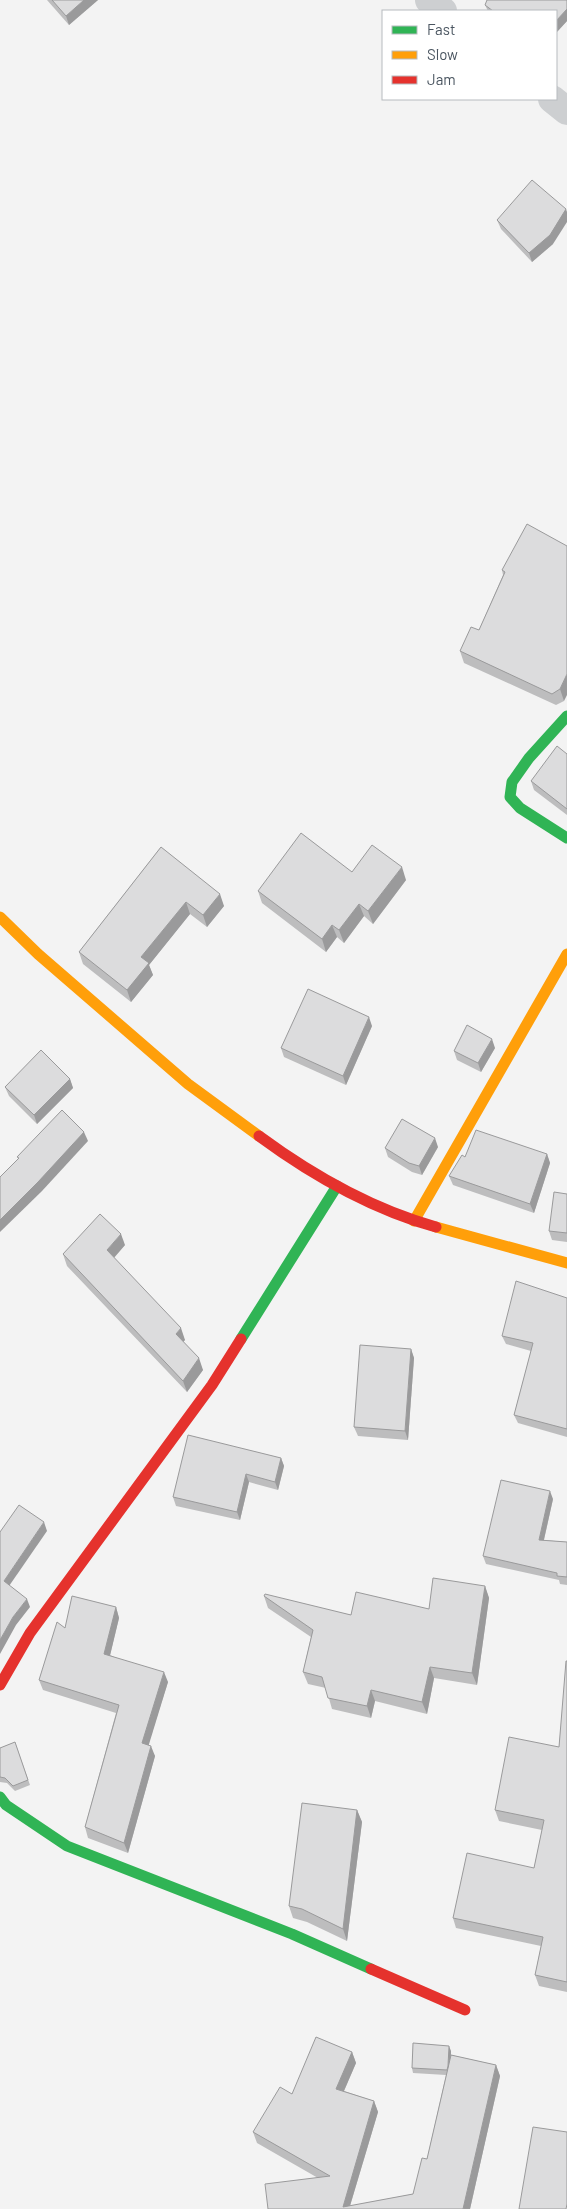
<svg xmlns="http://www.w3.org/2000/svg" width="567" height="2209" viewBox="0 0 567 2209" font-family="Barlow,sans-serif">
  <rect width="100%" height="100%" fill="#f3f3f3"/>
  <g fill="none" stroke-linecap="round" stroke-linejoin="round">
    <g stroke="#cdcfd1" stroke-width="28">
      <path d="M429 0 443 11"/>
      <path d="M552 99 567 111"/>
    </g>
    <g stroke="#30b455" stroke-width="11">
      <path d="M567 716 529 758 512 782 510 797 520 808 567 838"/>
      <path d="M241 1339 337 1186"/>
      <path d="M0 1797 6 1805 67 1846 292 1934 371 1969"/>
    </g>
    <g stroke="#ff9f0a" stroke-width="11">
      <path d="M0 917 38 954 188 1084 259 1136"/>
      <path d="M414 1221 567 954"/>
      <path d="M436 1227 567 1263"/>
    </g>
    <g stroke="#e5322d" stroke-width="11">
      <path d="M259 1136C312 1175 371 1209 436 1227"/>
      <path d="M0 1685 30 1633 212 1385 241 1339"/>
      <path d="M371 1969 465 2010"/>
    </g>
  </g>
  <g fill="#bdbdbe">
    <path d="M47 0H98L69 25Z"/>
    <path d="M567 0V21L556 33V11H488L485 5Z"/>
    <path d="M497 220 553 244 532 262 501 229Z"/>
    <path d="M567 546 564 701 556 705 464 663 460 651 479 630 503 575 502 570Z"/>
    <path d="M567 754V815L534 790 531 781Z"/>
    <path d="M161 847 224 906 207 927 190 914 149 965 153 975 131 1002 83 964 79 952Z"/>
    <path d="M352 872 406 880 373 924 364 916 344 943 337 937 326 952 262 903 258 891Z"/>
    <path d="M372 1026 346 1085 284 1057 281 1048Z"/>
    <path d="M495 1048 481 1072 457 1060 454 1051Z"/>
    <path d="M70 1079 73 1088 37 1124 9 1096 5 1087Z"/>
    <path d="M438 1147 422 1175 412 1172 388 1157 385 1148Z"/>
    <path d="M547 1154 550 1163 534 1213 453 1185 449 1176Z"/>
    <path d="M567 1194V1242L552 1240 549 1231Z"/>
    <path d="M125 1245 114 1258 185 1340 183 1342 203 1370 187 1392 67 1266 63 1254Z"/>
    <path d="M567 1298V1437L518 1423 514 1415 531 1351 506 1344 502 1336Z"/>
    <path d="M411 1349 414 1358 408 1440 358 1436 354 1427Z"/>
    <path d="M281 1458 284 1466 278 1490 249 1482 240 1520 176 1506 173 1497Z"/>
    <path d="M553 1499 544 1540 567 1542V1585L560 1584 559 1580 486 1564 483 1556Z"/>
    <path d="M485 1586 489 1598 477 1685 434 1678 427 1714 375 1701 371 1718 332 1709 326 1688 308 1684 303 1672 311 1637 268 1608 264 1596 351 1615 429 1609Z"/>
    <path d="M116 1607 119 1618 110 1655 168 1682 148 1745 155 1756 128 1853 88 1838 85 1827 116 1713 43 1690 39 1680 65 1628Z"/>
    <path d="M567 1661V1992L539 1986 535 1975 541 1946 456 1928 453 1918 534 1868 542 1830 499 1821 495 1810 559 1747Z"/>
    <path d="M15 1742 30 1785 15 1791 7 1783 0 1782V1748Z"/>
    <path d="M357 1810 362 1822 347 1941 307 1922 293 1918 289 1906Z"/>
    <path d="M451 2051V2055L496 2065 500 2076 470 2209H268L318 2178 257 2143 253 2132 292 2094 352 2052 356 2063 344 2091 374 2101 378 2112 350 2206 413 2194 427 2159 446 2075 413 2073 412 2068Z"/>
  </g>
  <g fill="#9a9a9b">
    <path d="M84 0H98L69 25 66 16Z"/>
    <path d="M567 9V21L556 33V21Z"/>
    <path d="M566 209 567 212V222L553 244 532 262 529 253Z"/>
    <path d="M567 674V695L564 701 560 689Z"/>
    <path d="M402 867 406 880 373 924 368 911Z"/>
    <path d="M220 894 224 906 207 927 203 915Z"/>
    <path d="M186 902 190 914 149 965 153 975 131 1002 127 990 141 957Z"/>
    <path d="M359 904 364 916 344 943 339 930Z"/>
    <path d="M332 925 337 937 326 952 322 939Z"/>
    <path d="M369 1017 372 1026 346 1085 343 1076Z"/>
    <path d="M492 1039 495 1048 481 1072 478 1063Z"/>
    <path d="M70 1079 73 1088 37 1124 34 1115Z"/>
    <path d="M84 1132 88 1141 42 1191 0 1232V1220Z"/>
    <path d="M435 1138 438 1147 422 1175 419 1166Z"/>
    <path d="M547 1154 550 1163 534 1213 530 1204Z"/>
    <path d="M121 1234 125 1245 111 1261 107 1250Z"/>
    <path d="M181 1328 185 1340 180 1345 176 1334Z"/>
    <path d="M411 1349 414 1358 408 1440 405 1431Z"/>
    <path d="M199 1358 203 1370 187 1392 183 1381Z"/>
    <path d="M281 1458 284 1466 278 1490 275 1482Z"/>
    <path d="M246 1474 249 1482 240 1520 237 1512Z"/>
    <path d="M550 1491 553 1499 542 1548 539 1540Z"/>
    <path d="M44 1522 47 1531 7 1589 4 1581Z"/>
    <path d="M485 1586 489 1598 477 1685 472 1673Z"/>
    <path d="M27 1599 30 1607 16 1625 0 1654V1640L13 1617Z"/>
    <path d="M116 1607 119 1618 108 1664 104 1654Z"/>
    <path d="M430 1667 434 1678 427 1714 422 1702Z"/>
    <path d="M164 1672 168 1682 146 1754 142 1743Z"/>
    <path d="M371 1690 375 1701 371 1718 367 1706Z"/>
    <path d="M151 1746 155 1756 128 1853 124 1843Z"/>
    <path d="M357 1810 362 1822 347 1941 343 1929Z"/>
    <path d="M449 2046 451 2051 450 2075 448 2070Z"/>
    <path d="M352 2052 356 2063 340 2100 336 2089Z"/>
    <path d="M496 2065 500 2076 470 2209H463Z"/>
    <path d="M374 2101 378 2112 349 2209 343 2207Z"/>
  </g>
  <g fill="#dcdcdd" stroke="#9a9a9b">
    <path d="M52 0H84L66 16Z"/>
    <path d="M487 0H567V9L556 21V11H493L485 5Z"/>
    <path d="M532 180 566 209 550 235 529 253 497 220Z"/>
    <path d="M527 524 567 546V674L560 689 552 694 460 651 471 627 479 630 505 572 502 570Z"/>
    <path d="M557 746 567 754V809L531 781Z"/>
    <path d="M301 833 352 872 372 845 402 867 368 911 359 904 339 930 332 925 322 939 258 891Z"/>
    <path d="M161 847 220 894 203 915 186 902 141 957 149 963 127 990 79 952Z"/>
    <path d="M308 989 369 1017 343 1076 281 1048Z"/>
    <path d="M467 1025 492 1039 478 1063 454 1051Z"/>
    <path d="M41 1050 70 1079 34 1115 5 1087Z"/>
    <path d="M62 1110 84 1132 38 1182 0 1220V1177L19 1158 17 1157Z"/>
    <path d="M402 1119 435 1138 419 1166 409 1163 385 1148Z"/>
    <path d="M476 1130 547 1154 530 1204 449 1176 462 1155 465 1157Z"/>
    <path d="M554 1192 567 1194V1233L549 1231Z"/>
    <path d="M100 1214 121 1234 107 1250 181 1328 176 1334 199 1358 183 1381 63 1254Z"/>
    <path d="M516 1281 567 1298V1429L514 1415 533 1343 502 1336Z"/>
    <path d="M360 1345 411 1349 405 1431 354 1427Z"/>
    <path d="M188 1435 281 1458 275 1482 246 1474 237 1512 173 1497Z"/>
    <path d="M501 1480 550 1491 539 1540 567 1542V1577L557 1576V1573L483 1556Z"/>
    <path d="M19 1505 44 1522 4 1581 27 1599 13 1617 0 1640V1532Z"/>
    <path d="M433 1578 485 1586 472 1673 430 1667 422 1702 371 1690 367 1706 328 1698 322 1677 303 1672 313 1630 264 1596 265 1594 351 1615 356 1592 429 1609Z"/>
    <path d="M72 1596 116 1607 104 1654 164 1672 142 1743 151 1746 124 1843 85 1827 119 1705 39 1680 57 1622 65 1628Z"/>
    <path d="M566 1661H567V1982L535 1975 543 1937 453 1918 467 1853 534 1868 544 1820 495 1810 509 1737 559 1747Z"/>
    <path d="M15 1742 28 1780 13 1786 5 1778 0 1777V1748Z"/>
    <path d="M302 1803 357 1810 343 1929 302 1909 289 1906Z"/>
    <path d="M316 2037 352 2052 336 2089 374 2101 343 2207 413 2194 422 2158 427 2159 451 2055 496 2065 463 2209H268L265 2184 330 2176 253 2132 280 2087 292 2094Z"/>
    <path d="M413 2043 449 2046 448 2066 447 2070 412 2068Z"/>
    <path d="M533 2127 567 2132V2204L566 2209H519Z"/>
  </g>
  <rect x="382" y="10" width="175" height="90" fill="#ffffff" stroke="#b7bbbf"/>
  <rect x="392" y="26" width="25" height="8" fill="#30b455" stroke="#b7bbbf"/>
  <text x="427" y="35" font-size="15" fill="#4a5560">Fast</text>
  <rect x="392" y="51" width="25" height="8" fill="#ff9f0a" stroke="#b7bbbf"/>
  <text x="427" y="60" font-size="15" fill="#4a5560">Slow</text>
  <rect x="392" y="76" width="25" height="8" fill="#e5322d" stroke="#b7bbbf"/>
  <text x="427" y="85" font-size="15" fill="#4a5560">Jam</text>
</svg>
